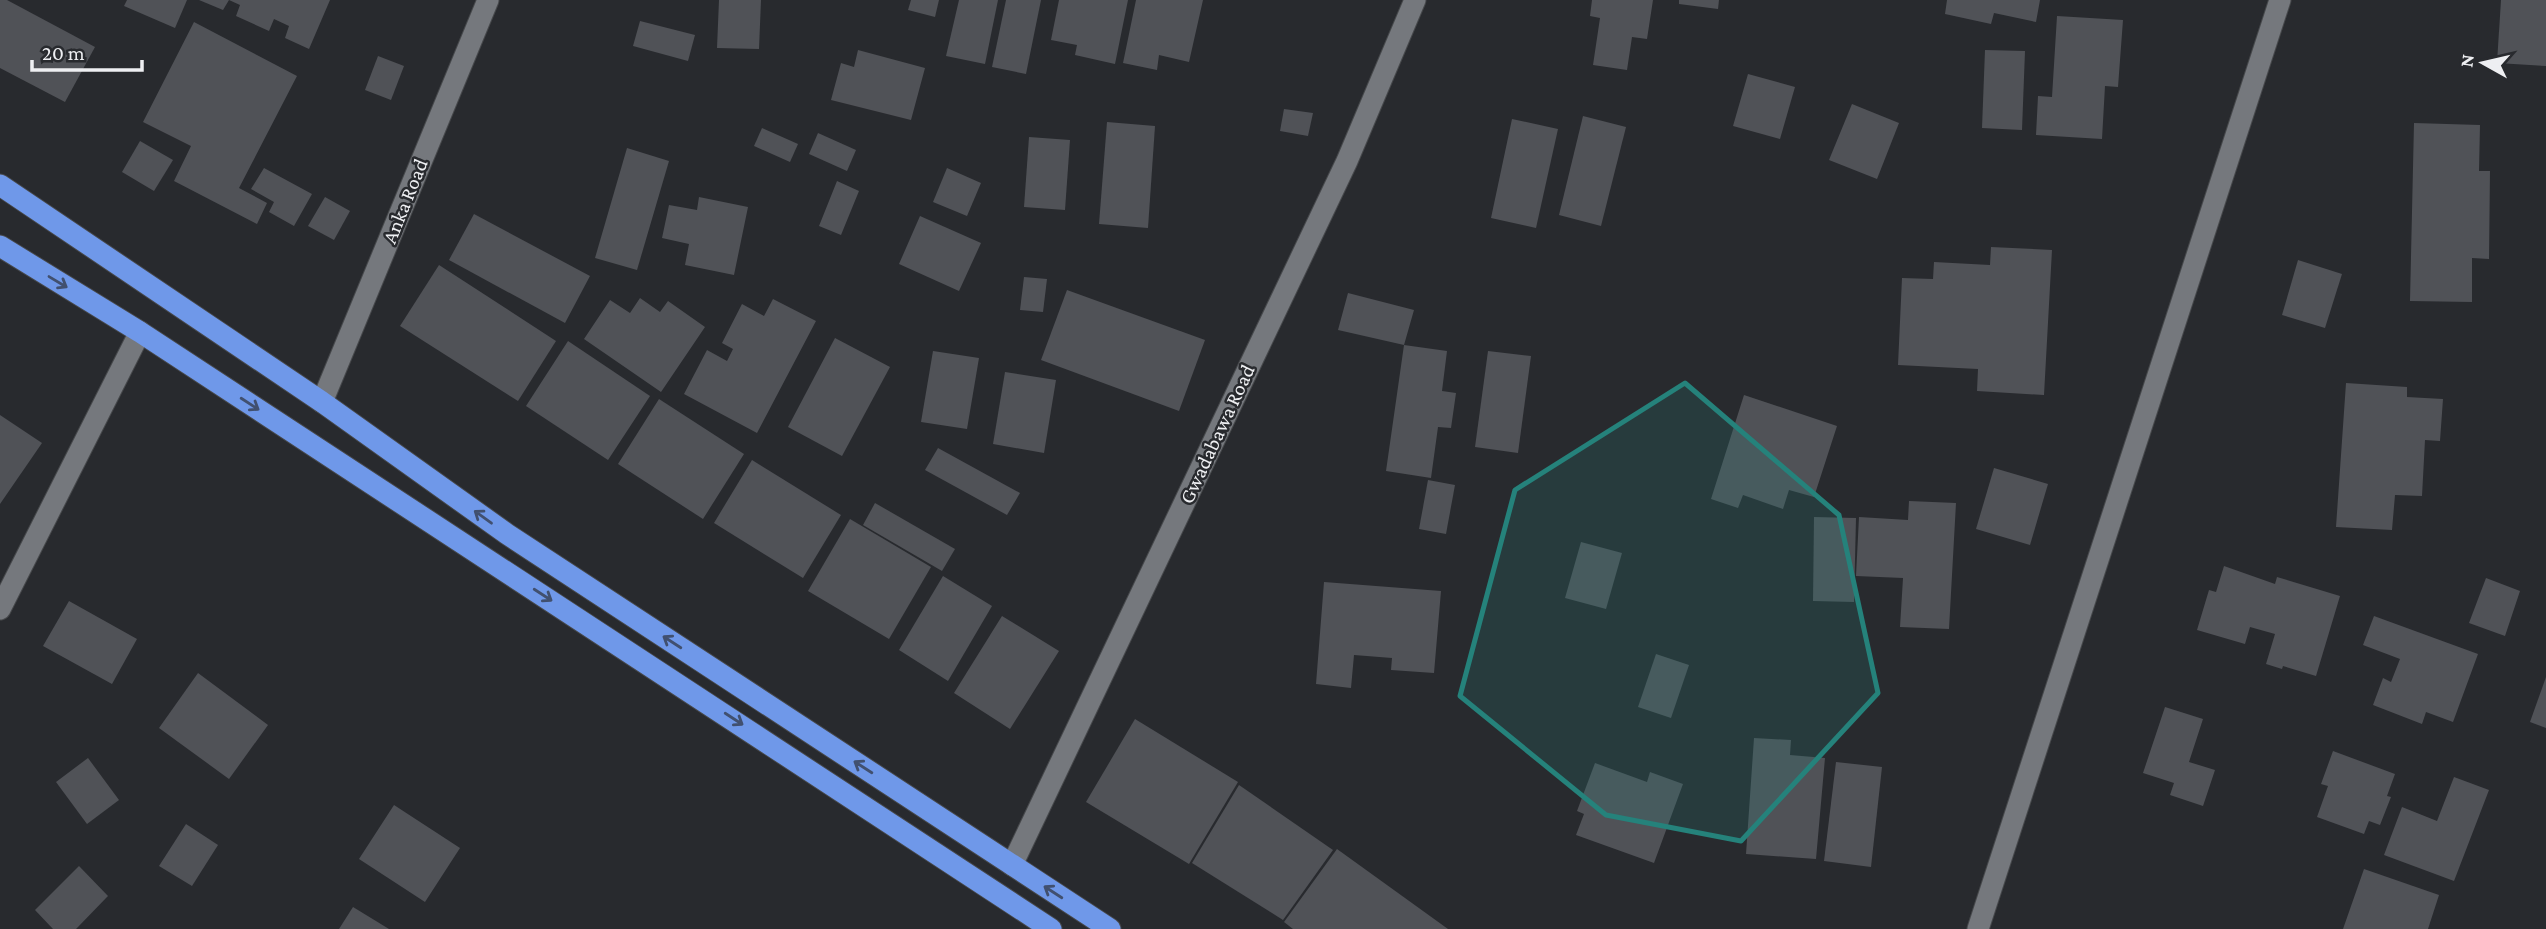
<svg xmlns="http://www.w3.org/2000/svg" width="2546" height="929" viewBox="0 0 2546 929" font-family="'Crimson Pro',serif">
  <rect width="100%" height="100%" fill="#282a2e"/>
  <g fill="#505257">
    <path d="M0 0H7L95 47 65 102 0 68Z"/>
    <path d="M127 0H187L175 28 124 6Z"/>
    <path d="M199 0H229L223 10Z"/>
    <path d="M229 0H330L309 49 285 38 289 26 274 19 269 31 236 16 240 5Z"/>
    <path d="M719 0H761L759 49 717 48Z"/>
    <path d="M911 0H939L935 17 908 10Z"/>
    <path d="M959 0H998L985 64 946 56Z"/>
    <path d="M1006 0H1041L1026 74 992 67Z"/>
    <path d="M1059 0H1128L1115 64 1075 55 1077 45 1051 40Z"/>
    <path d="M1136 0H1203L1189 62 1159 55 1157 70 1123 63Z"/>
    <path d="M1592 0H1653L1647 39 1632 37 1627 70 1593 65 1600 18 1590 16Z"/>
    <path d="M1679 0H1719L1718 9 1679 4Z"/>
    <path d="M1947 0H2040L2036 22 1994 13 1991 24 1945 14Z"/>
    <path d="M2501 0H2546V66L2497 63Z"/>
    <path d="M2057 16 2123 20 2118 87 2105 86 2102 139 2036 135 2038 96 2052 97Z"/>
    <path d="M640 21 695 35 688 61 633 46Z"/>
    <path d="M194 22 297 76 239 188 267 203 257 224 174 181 191 146 143 122Z"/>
    <path d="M858 50 925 68 911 120 831 100 841 63 854 67Z"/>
    <path d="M1985 50 2025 51 2022 130 1982 128Z"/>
    <path d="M378 56 404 66 391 100 365 90Z"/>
    <path d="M1748 74 1795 87 1780 139 1733 126Z"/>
    <path d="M1852 104 1899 123 1877 179 1829 160Z"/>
    <path d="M1284 109 1313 113 1308 136 1280 131Z"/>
    <path d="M1583 116 1626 127 1601 226 1559 215Z"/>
    <path d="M1512 119 1558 129 1536 228 1491 218Z"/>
    <path d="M1107 122 1155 126 1148 228 1099 224Z"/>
    <path d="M2414 123 2480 125 2479 171H2490L2489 259 2472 258V302L2410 301Z"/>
    <path d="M762 128 798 144 790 162 754 146Z"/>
    <path d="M818 133 856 150 847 171 809 154Z"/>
    <path d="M1029 137 1070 140 1065 210 1024 207Z"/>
    <path d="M140 141 173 160 154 191 122 172Z"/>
    <path d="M627 148 669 161 637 270 595 258Z"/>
    <path d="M264 168 312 194 294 226 269 212 274 202 251 189Z"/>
    <path d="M947 168 981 183 967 216 933 202Z"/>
    <path d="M837 181 859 191 841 235 819 226Z"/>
    <path d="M325 197 350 211 334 240 308 226Z"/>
    <path d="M699 197 748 207 734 275 685 265 689 244 662 238 669 205 697 210Z"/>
    <path d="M474 214 590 276 565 323 449 260Z"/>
    <path d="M920 216 981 243 959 291 899 264Z"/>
    <path d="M1991 247 2052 250 2044 395 1977 391 1978 369 1898 365 1902 278 1933 279 1934 262 1990 265Z"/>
    <path d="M2298 260 2342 274 2325 328 2282 315Z"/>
    <path d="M439 265 556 341 518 401 400 326Z"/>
    <path d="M1024 277 1047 279 1043 312 1020 310Z"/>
    <path d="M1067 290 1205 340 1179 411 1041 360Z"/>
    <path d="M1348 293 1414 310 1404 345 1447 351 1442 391 1456 393 1451 428 1438 427 1431 478 1386 471 1404 345 1338 330Z"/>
    <path d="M640 298 660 312 668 301 705 327 661 392 584 339 610 300 630 313Z"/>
    <path d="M773 299 816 321 757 433 684 394 707 350 727 361 733 349 722 343 742 304 764 316Z"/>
    <path d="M835 338 890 367 842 456 788 427Z"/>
    <path d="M568 341 650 396 608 460 526 406Z"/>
    <path d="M933 351 979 358 967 429 921 422Z"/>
    <path d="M1488 351 1531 356 1518 453 1475 447Z"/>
    <path d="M1005 372 1056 380 1044 453 993 444Z"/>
    <path d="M2346 383 2407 387V397L2443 399 2440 441 2425 440 2422 496 2395 495 2392 530 2336 527Z"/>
    <path d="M1744 395 1837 426 1814 497 1789 490 1783 509 1743 495 1738 508 1711 499Z"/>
    <path d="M659 399 744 454 703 519 618 464Z"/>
    <path d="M0 415 42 443 0 504Z"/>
    <path d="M938 448 1020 493 1007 515 925 470Z"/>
    <path d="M752 460 841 515 803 578 714 523Z"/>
    <path d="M1994 468 2048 484 2030 545 1976 529Z"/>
    <path d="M1428 480 1455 485 1446 534 1419 529Z"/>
    <path d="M1909 501 1956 503 1949 629 1900 627 1903 578 1856 576 1859 517 1908 520Z"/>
    <path d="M875 503 955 549 942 571 863 525Z"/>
    <path d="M1814 517 1856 518 1854 602 1813 601Z"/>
    <path d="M850 519 931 567 889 639 808 591Z"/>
    <path d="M1581 542 1622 553 1606 609 1565 598Z"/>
    <path d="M2224 566 2275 584 2277 577 2340 596 2316 676 2283 666 2282 669 2266 664 2275 634 2250 627 2245 644 2197 630 2209 590 2216 592Z"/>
    <path d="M943 576 992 606 948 681 899 650Z"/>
    <path d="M2486 578 2520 591 2505 636 2469 623Z"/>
    <path d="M1324 582 1441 591 1434 673 1391 670 1392 658 1354 655 1351 688 1316 684Z"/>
    <path d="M69 601 137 639 112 684 43 646Z"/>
    <path d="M1002 616 1059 651 1010 729 954 693Z"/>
    <path d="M2374 616 2478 654 2453 722 2426 712 2422 724 2373 705 2383 678 2391 682 2400 659 2363 645Z"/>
    <path d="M1656 654 1689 665 1671 718 1638 707Z"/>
    <path d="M198 673 268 725 229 779 159 728Z"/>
    <path d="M2546 677V728L2530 722Z"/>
    <path d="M2165 707 2203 719 2189 762 2215 770 2203 806 2170 795 2174 783 2143 773Z"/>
    <path d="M1135 719 1238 782 1189 864 1086 802Z"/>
    <path d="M1754 738 1791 740 1790 755 1825 758 1816 859 1746 854Z"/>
    <path d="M2333 751 2395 774 2387 796 2391 797 2380 825 2369 821 2364 834 2317 817 2328 786 2321 784Z"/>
    <path d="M88 758 119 800 87 824 56 782Z"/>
    <path d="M1836 762 1882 767 1871 867 1824 861Z"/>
    <path d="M1595 763 1647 782 1650 772 1683 784 1654 863 1576 835 1584 814 1577 811Z"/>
    <path d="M2454 777 2489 790 2454 881 2384 855 2402 807 2437 821Z"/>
    <path d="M1239 785 1333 850 1283 920 1192 863Z"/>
    <path d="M394 805 460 848 425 902 359 859Z"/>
    <path d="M186 824 218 845 192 886 159 866Z"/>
    <path d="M1337 849 1448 929H1293L1284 922Z"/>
    <path d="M79 866 108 896 76 929H53L35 910Z"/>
    <path d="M2364 869 2439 895 2428 929H2343Z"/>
    <path d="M353 907 389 929H339Z"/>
  </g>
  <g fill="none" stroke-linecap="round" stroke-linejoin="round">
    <defs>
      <g id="minor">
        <path d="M322 402 488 0"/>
        <path d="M0 609 140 332"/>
        <path d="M1012 865 1347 161 1415 0"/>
        <path d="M1978 929 2280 0"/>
      </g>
      <g id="highway">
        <path d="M0 185 322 402 507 534 1110 929"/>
        <path d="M0 246 140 332 1051 929"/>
      </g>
    </defs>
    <use href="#minor" stroke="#46484b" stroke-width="23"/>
    <use href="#highway" stroke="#46484b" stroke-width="23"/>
    <use href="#minor" stroke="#75787d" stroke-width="21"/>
    <use href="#highway" stroke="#6f98e9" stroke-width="21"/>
  </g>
  <defs><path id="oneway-shaft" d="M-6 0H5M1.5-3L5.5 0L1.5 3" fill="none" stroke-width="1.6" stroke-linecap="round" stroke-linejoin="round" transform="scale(1.75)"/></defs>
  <g stroke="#41506f">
    <use href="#oneway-shaft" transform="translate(58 282) rotate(31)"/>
    <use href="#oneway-shaft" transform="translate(250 404) rotate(33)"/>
    <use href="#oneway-shaft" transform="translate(483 517) rotate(-144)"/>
    <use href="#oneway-shaft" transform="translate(543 595) rotate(33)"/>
    <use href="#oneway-shaft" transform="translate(672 642) rotate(-147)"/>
    <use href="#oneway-shaft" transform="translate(734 719) rotate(33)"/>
    <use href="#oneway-shaft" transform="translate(863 767) rotate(-147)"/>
    <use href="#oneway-shaft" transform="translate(1053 892) rotate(-147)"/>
  </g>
  <path fill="#25827b" fill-opacity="0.2" stroke="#25827b" stroke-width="5" stroke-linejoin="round" d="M1685 383 1839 515 1878 693 1741 841 1606 815 1460 696 1515 490Z"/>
  <g text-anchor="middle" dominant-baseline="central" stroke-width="5" stroke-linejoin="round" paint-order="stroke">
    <g font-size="21" fill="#eeeff2" stroke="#282a2e">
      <text transform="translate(405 201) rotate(-68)">Anka Road</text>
      <text transform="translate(1217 434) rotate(-65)">Gwadabawa Road</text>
    </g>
  </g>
  <g transform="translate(2483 63) rotate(278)" stroke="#282a2e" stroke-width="5" paint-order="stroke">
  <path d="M0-5L12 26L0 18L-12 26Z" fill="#eeeff2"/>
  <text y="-10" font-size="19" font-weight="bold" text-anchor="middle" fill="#eeeff2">N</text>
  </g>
  <path d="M32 60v10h110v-10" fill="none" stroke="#eeeff2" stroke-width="3.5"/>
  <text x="42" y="60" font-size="21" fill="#eeeff2" stroke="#282a2e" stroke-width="5" paint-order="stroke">20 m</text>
</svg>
